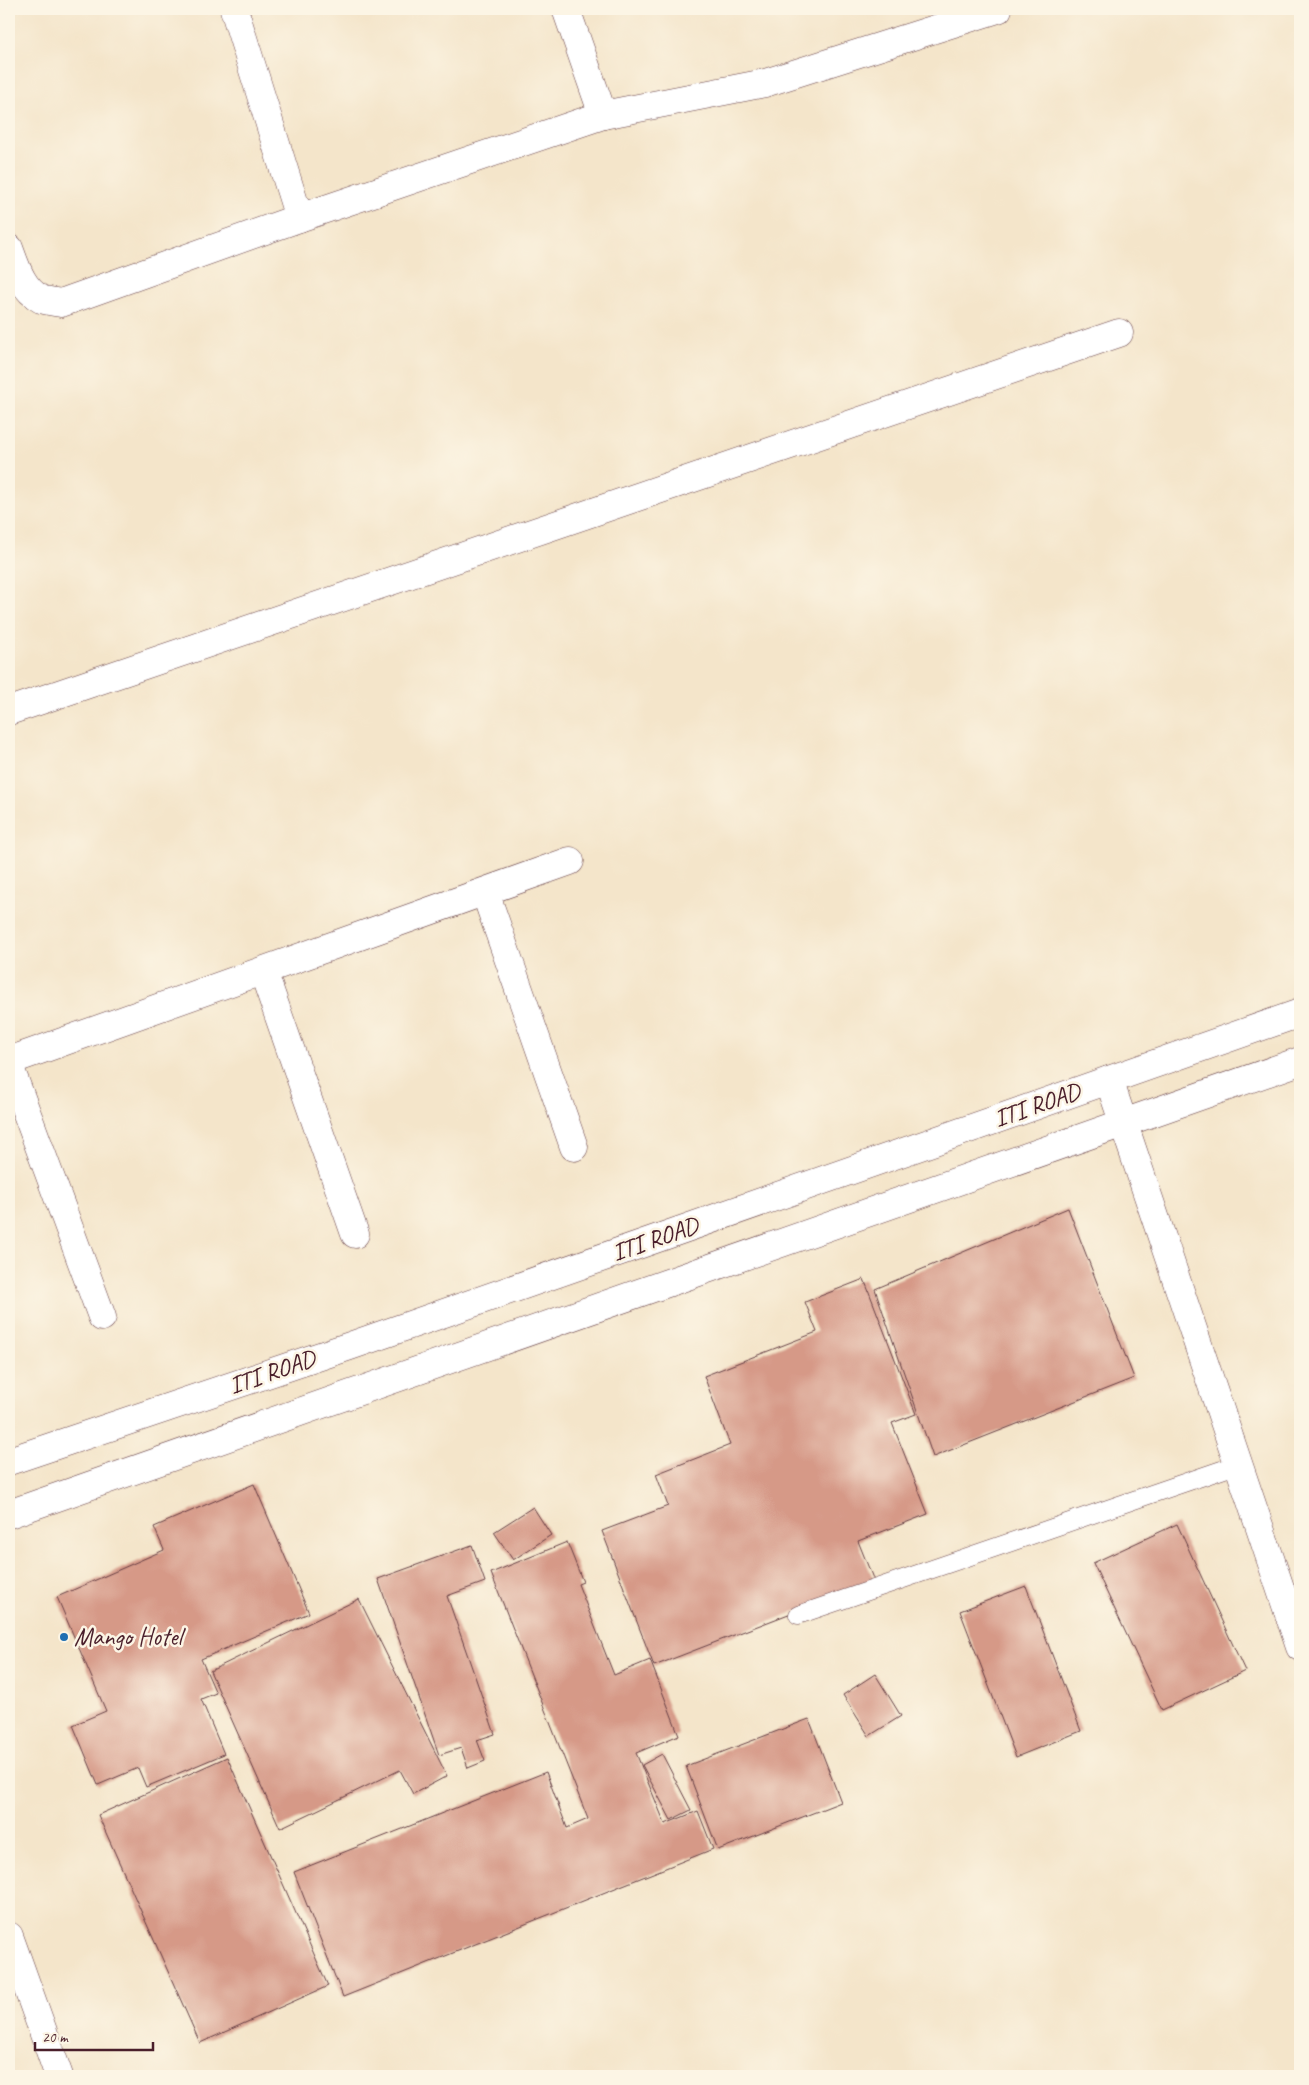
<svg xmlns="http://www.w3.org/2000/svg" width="1309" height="2085" viewBox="0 0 1309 2085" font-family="Caveat,sans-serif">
  <rect width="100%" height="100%" fill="#fcf5e5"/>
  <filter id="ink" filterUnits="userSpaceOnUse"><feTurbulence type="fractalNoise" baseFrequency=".02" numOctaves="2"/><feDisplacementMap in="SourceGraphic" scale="10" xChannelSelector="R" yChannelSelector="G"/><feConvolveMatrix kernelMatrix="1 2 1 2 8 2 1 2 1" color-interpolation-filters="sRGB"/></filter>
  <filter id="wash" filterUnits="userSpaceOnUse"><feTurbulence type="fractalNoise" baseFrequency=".0096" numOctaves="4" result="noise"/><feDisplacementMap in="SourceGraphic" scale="20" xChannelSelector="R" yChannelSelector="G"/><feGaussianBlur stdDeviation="1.12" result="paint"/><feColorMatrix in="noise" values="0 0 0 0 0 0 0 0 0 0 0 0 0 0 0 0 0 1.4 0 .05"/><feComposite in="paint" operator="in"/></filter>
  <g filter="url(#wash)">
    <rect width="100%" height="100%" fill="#f4e5ca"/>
    <g id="blocks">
      <g fill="#d69987">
        <path d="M1068 1208 1134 1378 933 1457 875 1289Z"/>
        <path d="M864 1279 916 1414 892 1423 928 1514 858 1541 874 1581 654 1666 602 1531 668 1506 656 1474 730 1445 704 1376 817 1332 805 1302Z"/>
        <path d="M254 1484 309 1613 201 1659 216 1693 201 1699 224 1754 146 1787 138 1768 98 1785 73 1725 106 1711 57 1597 164 1550 154 1527Z"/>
        <path d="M533 1507 551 1535 513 1560 494 1532Z"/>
        <path d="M1177 1524 1245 1671 1162 1710 1093 1563Z"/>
        <path d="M567 1542 583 1582 578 1584 614 1675 650 1660 679 1735 636 1753 665 1824 698 1811 713 1849 343 1997 294 1872 546 1772 567 1828 588 1819 491 1573Z"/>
        <path d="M472 1545 485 1582 447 1596 495 1734 477 1740 485 1761 468 1768 461 1748 439 1755 378 1579Z"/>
        <path d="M1026 1586 1081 1731 1016 1757 960 1611Z"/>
        <path d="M359 1599 447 1776 413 1794 400 1770 280 1828 210 1671Z"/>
        <path d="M875 1674 901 1716 869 1736 843 1695Z"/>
        <path d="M809 1719 841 1802 718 1850 686 1766Z"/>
        <path d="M662 1754 691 1810 671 1820 642 1765Z"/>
        <path d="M227 1757 328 1986 200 2043 98 1815Z"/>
      </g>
    </g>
  </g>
  <g filter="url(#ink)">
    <use href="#blocks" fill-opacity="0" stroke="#643d43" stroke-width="1"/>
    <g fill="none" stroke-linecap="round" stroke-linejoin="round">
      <defs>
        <path id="service" d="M798 1615 1239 1464"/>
        <g id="minor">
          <path d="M234 9 299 218 603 115 566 9"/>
          <path d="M603 115 765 83 998 9"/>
          <path d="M9 248C16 267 22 289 41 299 47 301 55 302 61 303L299 218"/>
          <path d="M9 711 1119 333"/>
          <path d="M485 892 574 1147"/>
          <path d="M263 971 355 1234"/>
          <path d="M9 1061 570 861"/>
          <path d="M9 1065 102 1317"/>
          <path d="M1109 1080 1300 1647"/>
          <path d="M9 1936 59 2076"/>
        </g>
        <g id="tertiary">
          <path d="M9 1461 350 1346 1300 1013"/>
          <path d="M9 1514 1300 1061"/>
        </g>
      </defs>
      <use href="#service" stroke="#643d43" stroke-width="19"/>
      <use href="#minor" stroke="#643d43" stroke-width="29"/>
      <use href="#tertiary" stroke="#643d43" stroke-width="29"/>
      <use href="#service" stroke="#fff" stroke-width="18"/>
      <use href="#minor" stroke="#fff" stroke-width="28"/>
      <use href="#tertiary" stroke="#fff" stroke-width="28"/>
    </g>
  </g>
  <circle fill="#1f6fb2" stroke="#fcf5e5" stroke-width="2" cx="64" cy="1637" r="5"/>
  <g text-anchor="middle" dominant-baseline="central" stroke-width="5" stroke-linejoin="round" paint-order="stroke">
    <g font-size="25" fill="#4a1f2b" stroke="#fcf5e5">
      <text transform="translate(1037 1105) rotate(-19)">ITI ROAD</text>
      <text transform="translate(655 1239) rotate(-19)">ITI ROAD</text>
      <text transform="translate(272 1372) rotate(-19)">ITI ROAD</text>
    </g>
    <g font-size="25" fill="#4a1f2b" stroke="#fcf5e5" text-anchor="start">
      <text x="74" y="1637">Mango Hotel</text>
    </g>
  </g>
  <rect width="1309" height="2085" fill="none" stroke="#fcf5e5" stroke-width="30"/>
  <path d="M35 2042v8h118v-8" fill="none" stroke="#4a1f2b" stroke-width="2.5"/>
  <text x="42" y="2042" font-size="15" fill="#4a1f2b" stroke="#fcf5e5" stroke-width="4" paint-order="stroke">20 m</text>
</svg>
